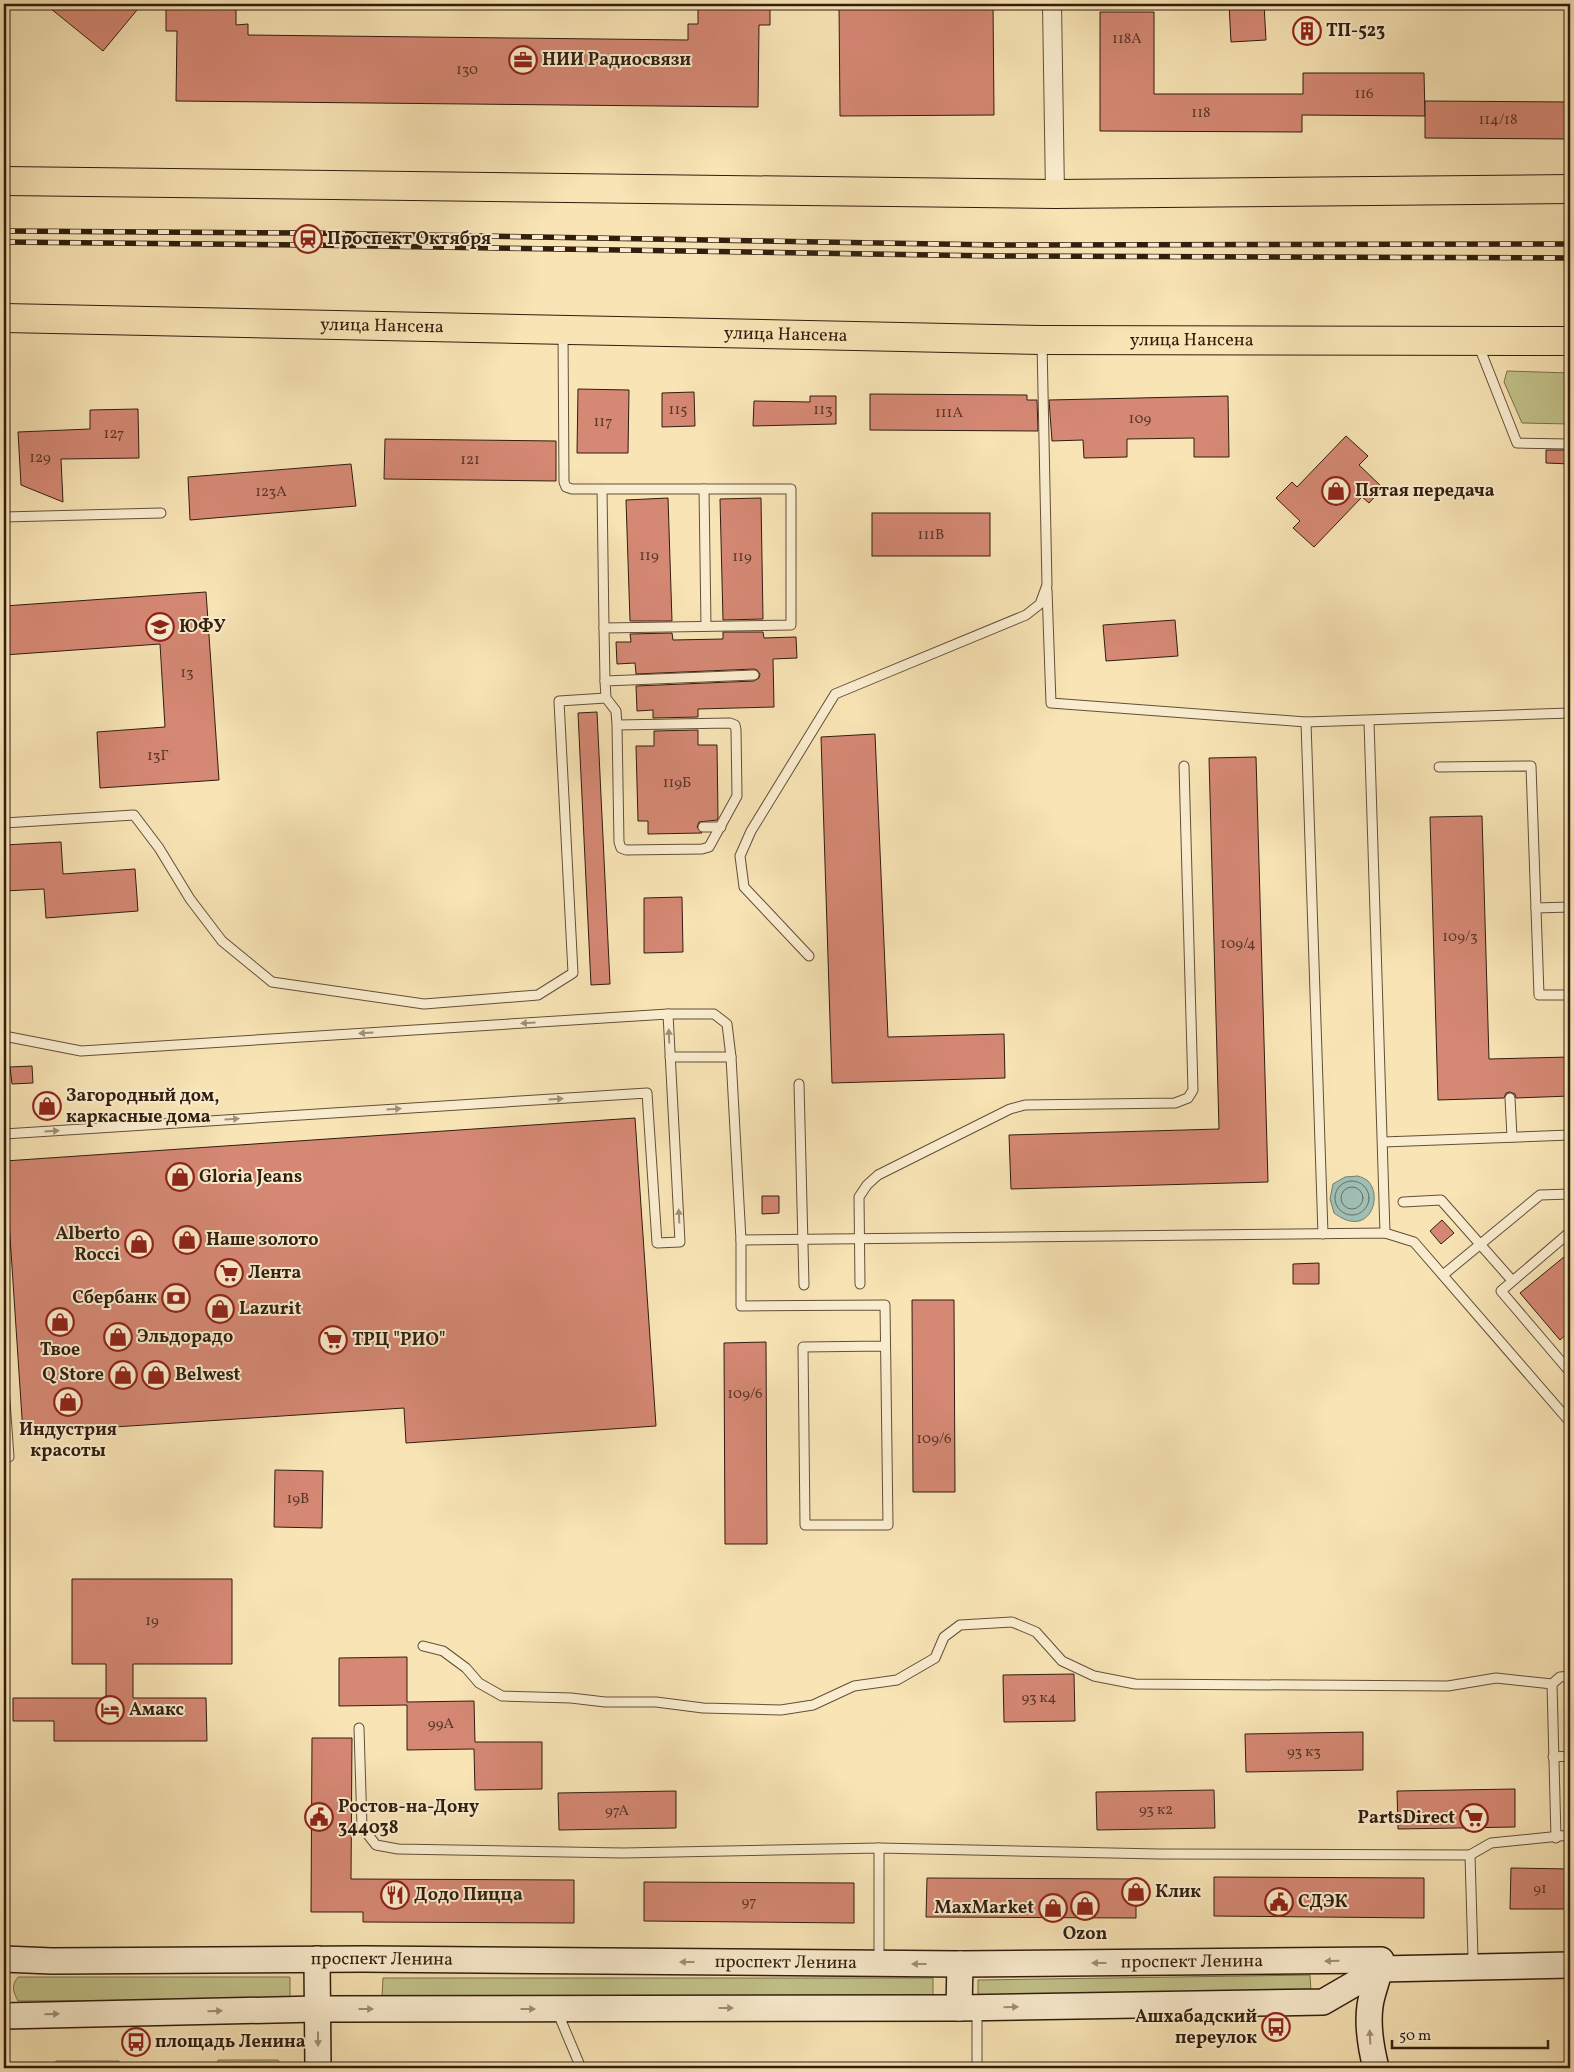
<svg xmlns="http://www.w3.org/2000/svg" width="1574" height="2072" viewBox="0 0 1574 2072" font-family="Vollkorn,serif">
  <rect width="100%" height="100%" fill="#f8e4b5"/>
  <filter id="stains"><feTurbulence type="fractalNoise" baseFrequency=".004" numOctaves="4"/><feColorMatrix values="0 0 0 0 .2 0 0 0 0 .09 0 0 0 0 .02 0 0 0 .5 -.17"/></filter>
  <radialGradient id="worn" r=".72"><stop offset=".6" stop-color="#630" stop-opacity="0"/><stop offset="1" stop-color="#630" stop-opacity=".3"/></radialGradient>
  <g fill="#c2c28a" stroke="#7a704c">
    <path d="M1507 371 1570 373V424L1522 423 1504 382Z"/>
    <path d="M1310 1975 1311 1991 978 1996V1980Z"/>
    <path d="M18 1977H290V2000L18 2001C13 1991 11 1986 18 1977Z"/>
    <path d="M383 1978H933V1997L382 1996Z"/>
    <path d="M218 2060H278L284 2068H218Z"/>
    <path d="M56 2061H119V2068H51Z"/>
  </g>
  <path fill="#9fbeb4" stroke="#737e72" d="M1358 1176C1361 1177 1366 1179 1368 1181 1379 1192 1375 1217 1359 1221 1349 1223 1341 1218 1334 1213L1330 1199 1333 1184 1345 1177Z"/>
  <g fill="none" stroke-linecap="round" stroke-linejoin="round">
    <g stroke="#686e61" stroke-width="1">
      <circle cx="1352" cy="1198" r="17"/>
      <circle cx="1352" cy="1198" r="11"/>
    </g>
  </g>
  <g fill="#d58874" stroke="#311d0e">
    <path d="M45 4H142L103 51Z"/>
    <path d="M166 4H236V25L248 24V35L688 40V24H698V4H770V25H759L758 107 176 101 177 31H166Z"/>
    <path d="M839 4H993L994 115 840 116Z"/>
    <path d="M1229 4H1264L1266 40 1231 42Z"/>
    <path d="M1100 12H1154V94H1303V73H1424L1425 116 1302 115V132L1100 131Z"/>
    <path d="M1319 22 1320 38 1296 39 1295 23Z"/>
    <path d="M1425 101 1570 102V139L1425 138Z"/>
    <path d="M578 389 629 390 628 453H577Z"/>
    <path d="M694 392 695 426 662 427V393Z"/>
    <path d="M870 394 1027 395V400H1037L1038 431 870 430Z"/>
    <path d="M810 396H836V424L753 426 754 401 810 402Z"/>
    <path d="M1228 396 1229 457H1194V438L1127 439V457L1084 458 1083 440 1052 441 1049 400Z"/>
    <path d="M138 409 139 458 61 459 63 502 21 485 18 432 90 429V410Z"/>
    <path d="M1346 436 1368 456 1359 465 1383 488 1369 503 1362 497 1314 547 1293 528 1300 521 1276 498 1292 482 1297 487Z"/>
    <path d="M385 439 556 441V481L384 479Z"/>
    <path d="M1546 450H1570V464L1546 463Z"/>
    <path d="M351 464 356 506 190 520 188 477Z"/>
    <path d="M668 498 672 621H630L626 500Z"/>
    <path d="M761 498 763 619 723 620 720 499Z"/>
    <rect x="872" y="513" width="118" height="43"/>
    <path d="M206 592 219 780 100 788 97 732 165 727 160 644 4 655V606Z"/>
    <path d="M1175 620 1178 656 1106 661 1103 625Z"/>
    <path d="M723 632H763L764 638 796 637 797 658 773 659 774 707 698 709V717L653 718V710L637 711 636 686 754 681 759 678 760 674 757 670 754 669 636 674 635 663 617 664 616 642H631L630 634 672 633 673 640 723 639Z"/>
    <path d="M597 712 610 984 591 985 578 713Z"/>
    <path d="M698 730V745H717L718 818 717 820 699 822 697 827 702 833 648 834V821H638L636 746H654V731Z"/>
    <path d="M875 734 888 1037 1004 1034 1005 1078 832 1083 821 737Z"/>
    <path d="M1256 757 1268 1182 1011 1189 1009 1135 1219 1129 1209 758Z"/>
    <path d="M1482 816 1489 1059 1570 1057V1096L1516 1098 1515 1094 1510 1092 1506 1093 1504 1098 1438 1100 1430 817Z"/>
    <path d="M61 842 63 874 135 869 138 911 46 918 44 889 4 891V845Z"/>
    <path d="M682 897 683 952 644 953V898Z"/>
    <path d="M32 1066 33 1083 12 1084 10 1067Z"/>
    <path d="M635 1118 656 1426 406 1443 404 1408 23 1433 5 1161Z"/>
    <path d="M762 1196H779V1213L762 1214Z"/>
    <path d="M1442 1220 1454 1233 1441 1244 1430 1231Z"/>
    <path d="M1570 1252V1331L1560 1340 1520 1293Z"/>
    <path d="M1319 1263V1284H1293V1264Z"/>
    <path d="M912 1300H954L955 1492H913Z"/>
    <path d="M766 1342 767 1544H725L724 1343Z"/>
    <path d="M275 1470 323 1471 322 1528 274 1527Z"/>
    <path d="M72 1579H232V1664H133V1698H206L207 1741H54V1721H13V1698H106V1664H72Z"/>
    <path d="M407 1657V1702L474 1701 475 1742H542V1789L475 1790 474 1749 407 1750V1705L339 1706V1658Z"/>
    <path d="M1074 1674 1075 1721 1004 1722 1003 1675Z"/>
    <path d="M1363 1732V1770L1246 1772 1245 1734Z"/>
    <path d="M312 1738H352L351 1879 574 1880V1923L363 1922V1912H311Z"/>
    <path d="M1515 1789V1827L1398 1829 1397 1791Z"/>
    <path d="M1214 1790 1215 1828 1097 1830 1096 1792Z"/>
    <path d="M676 1791V1828L559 1830 558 1793Z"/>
    <path d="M1511 1868 1570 1869V1909H1510Z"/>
    <path d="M1214 1877 1424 1878V1918L1214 1916Z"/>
    <path d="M927 1878 1136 1879V1918L926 1917Z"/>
    <path d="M644 1882 854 1883V1923L644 1921Z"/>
  </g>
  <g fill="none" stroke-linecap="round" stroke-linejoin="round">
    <defs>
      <g id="lane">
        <path d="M563 333 564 482 566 487 572 489H791V625L604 628 602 489"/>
        <path d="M1478 344 1517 443 1570 444"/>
        <path d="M704 489 706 626"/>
        <path d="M4 517 161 513"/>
        <path d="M1047 590 1051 703 1306 722 1570 713"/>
        <path d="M604 628 605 681"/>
        <path d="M1369 721 1385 1233"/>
        <path d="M1306 722 1323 1234"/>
        <path d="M617 725 730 723 735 725 736 730 737 796 709 847 702 849 626 850 621 848 619 842 617 725 616 711 606 698 605 681 754 675"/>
        <path d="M1439 767 1531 766 1539 995H1570"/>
        <path d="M4 823 134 815 159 848 190 899 222 941 272 982 424 1004 538 995 573 973 559 701 606 698"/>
        <path d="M703 827H721"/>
        <path d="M1536 908 1570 907"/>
        <path d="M809 956 744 887 740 856 751 831 835 694 1026 615 1040 604 1047 585 1042 343"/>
        <path d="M668 1014H714L727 1024 731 1057"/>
        <path d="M4 1036 81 1051 668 1014 680 1242 657 1243 647 1093 4 1134"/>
        <path d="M670 1057H731L741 1240 1385 1233 1414 1242 1570 1422"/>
        <path d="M799 1084 804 1285"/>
        <path d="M1510 1098 1512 1137"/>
        <path d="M1383 1142 1570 1135"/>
        <path d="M1403 1202 1441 1200 1509 1277"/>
        <path d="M1570 1232 1501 1291 1570 1372"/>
        <path d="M741 1240V1306L885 1305 888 1525H805L803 1347 885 1346"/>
        <path d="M1443 1275 1540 1195 1570 1194"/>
        <path d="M860 1284 859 1197 867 1185 878 1175 1010 1109 1025 1105 1175 1103 1188 1098 1193 1090 1184 766"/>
        <path d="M4 1387 9 1457H4"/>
        <path d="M423 1646 443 1651 466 1668 479 1683 502 1696 571 1698 605 1702H656L703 1708 781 1710 813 1705 854 1686 897 1680 935 1658 944 1637 960 1625 1012 1622 1036 1632 1062 1661 1094 1676 1135 1684 1448 1686 1496 1678 1552 1684"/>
        <path d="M359 1728 362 1827 376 1845 398 1849 623 1853 879 1848 1159 1854 1470 1855"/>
        <path d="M1553 1757 1570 1756"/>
        <path d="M1556 1838 1552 1684 1560 1677 1570 1676"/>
        <path d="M879 1848V1961"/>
        <path d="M1473 1958 1470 1855 1491 1843 1570 1835"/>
        <path d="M977 2009V2068"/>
        <path d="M557 2011 581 2068"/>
      </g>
      <path id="street" d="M1052 4 1055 194"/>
      <g id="secondary">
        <path id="s1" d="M4 1959 52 1961 363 1959 960 1964 1381 1960C1380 1976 1372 1990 1370 2006 1367 2027 1371 2048 1376 2068"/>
        <path d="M317 1959 318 2068"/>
        <path d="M959 2008 960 1964"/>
        <path d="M4 2016 317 2009 959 2008 1323 2002 1380 1969 1570 1965"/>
      </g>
      <g id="primary">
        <path d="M4 181 1055 194 1570 189"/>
        <path id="s2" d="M4 318 1042 340 1570 341"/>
      </g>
    </defs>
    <use href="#lane" stroke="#634f38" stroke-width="11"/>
    <use href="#street" stroke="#634f38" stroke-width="20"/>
    <use href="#secondary" stroke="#311d0e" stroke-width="28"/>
    <use href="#primary" stroke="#311d0e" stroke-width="30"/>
    <use href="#lane" stroke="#faedcf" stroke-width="9"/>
    <use href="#street" stroke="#faedcf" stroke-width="18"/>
    <use href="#secondary" stroke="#faedcf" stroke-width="25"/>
    <use href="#primary" stroke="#f8e4b5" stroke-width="28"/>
    <defs>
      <g id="rail">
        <path d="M4 231 308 233 997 245 1570 244"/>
        <path d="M4 242 307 245 995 256 1570 258"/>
      </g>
    </defs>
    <use href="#rail" stroke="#311d0e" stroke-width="5.5"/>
    <use href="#rail" stroke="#faedcf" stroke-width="4" stroke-dasharray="11" stroke-linecap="butt"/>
  </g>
  <defs><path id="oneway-solid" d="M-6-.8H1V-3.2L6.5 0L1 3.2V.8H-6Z" transform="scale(1.25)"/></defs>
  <g fill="#a08f78">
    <use href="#oneway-solid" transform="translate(528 1023) rotate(176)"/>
    <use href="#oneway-solid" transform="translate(366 1033) rotate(176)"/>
    <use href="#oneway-solid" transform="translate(669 1036) rotate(-92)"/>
    <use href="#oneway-solid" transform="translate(556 1099) rotate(-4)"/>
    <use href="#oneway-solid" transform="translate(394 1109) rotate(-4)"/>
    <use href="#oneway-solid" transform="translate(232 1119) rotate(-4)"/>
    <use href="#oneway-solid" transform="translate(52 1131) rotate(-4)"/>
    <use href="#oneway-solid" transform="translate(679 1216) rotate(-93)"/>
    <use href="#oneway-solid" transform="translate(1332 1961) rotate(178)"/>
    <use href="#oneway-solid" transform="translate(687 1962) rotate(-180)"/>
    <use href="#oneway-solid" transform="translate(1099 1963) rotate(180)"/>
    <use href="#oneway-solid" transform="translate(919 1964) rotate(-180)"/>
    <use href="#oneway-solid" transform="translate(1011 2007) rotate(-1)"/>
    <use href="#oneway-solid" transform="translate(726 2008)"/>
    <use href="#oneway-solid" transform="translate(366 2009)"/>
    <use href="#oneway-solid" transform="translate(528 2009)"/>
    <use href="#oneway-solid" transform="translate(215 2011) rotate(-1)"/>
    <use href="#oneway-solid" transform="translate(52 2014) rotate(-1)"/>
    <use href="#oneway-solid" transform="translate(1370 2037) rotate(-93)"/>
    <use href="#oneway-solid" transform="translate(318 2039) rotate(90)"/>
  </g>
  <defs>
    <symbol id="building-ring" viewBox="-11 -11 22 22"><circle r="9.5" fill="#faedcf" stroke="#8f2418" stroke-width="1.5"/><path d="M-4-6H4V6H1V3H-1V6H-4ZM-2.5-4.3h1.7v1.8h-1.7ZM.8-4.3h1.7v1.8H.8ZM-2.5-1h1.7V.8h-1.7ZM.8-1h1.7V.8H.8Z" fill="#8f2418"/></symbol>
    <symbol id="office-ring" viewBox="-11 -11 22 22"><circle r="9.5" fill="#faedcf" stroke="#8f2418" stroke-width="1.5"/><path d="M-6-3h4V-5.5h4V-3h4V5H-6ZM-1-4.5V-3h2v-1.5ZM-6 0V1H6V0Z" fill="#8f2418"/></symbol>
    <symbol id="station-ring" viewBox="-11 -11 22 22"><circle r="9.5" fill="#faedcf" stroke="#8f2418" stroke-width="1.5"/><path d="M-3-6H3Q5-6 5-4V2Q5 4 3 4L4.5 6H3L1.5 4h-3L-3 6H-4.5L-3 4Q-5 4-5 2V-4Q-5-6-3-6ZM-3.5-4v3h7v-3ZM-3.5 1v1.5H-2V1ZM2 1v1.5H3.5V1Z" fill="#8f2418"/></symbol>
    <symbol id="shop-ring" viewBox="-11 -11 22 22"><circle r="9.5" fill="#faedcf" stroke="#8f2418" stroke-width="1.5"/><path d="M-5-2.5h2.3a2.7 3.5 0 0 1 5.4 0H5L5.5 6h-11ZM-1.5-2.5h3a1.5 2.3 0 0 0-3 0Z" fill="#8f2418"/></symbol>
    <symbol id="university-ring" viewBox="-11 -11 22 22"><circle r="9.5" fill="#faedcf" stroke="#8f2418" stroke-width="1.5"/><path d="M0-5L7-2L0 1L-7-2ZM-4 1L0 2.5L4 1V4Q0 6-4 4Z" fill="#8f2418"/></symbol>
    <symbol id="supermarket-ring" viewBox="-11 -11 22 22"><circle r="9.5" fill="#faedcf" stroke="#8f2418" stroke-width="1.5"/><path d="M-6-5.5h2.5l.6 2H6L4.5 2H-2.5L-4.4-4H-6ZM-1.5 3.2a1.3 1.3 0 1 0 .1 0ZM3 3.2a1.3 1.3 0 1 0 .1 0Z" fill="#8f2418"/></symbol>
    <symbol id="bank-ring" viewBox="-11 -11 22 22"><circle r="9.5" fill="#faedcf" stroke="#8f2418" stroke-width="1.5"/><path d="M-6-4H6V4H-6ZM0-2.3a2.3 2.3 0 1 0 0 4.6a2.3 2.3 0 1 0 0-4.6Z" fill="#8f2418"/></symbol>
    <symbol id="hotel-ring" viewBox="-11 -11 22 22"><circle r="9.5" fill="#faedcf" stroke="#8f2418" stroke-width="1.5"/><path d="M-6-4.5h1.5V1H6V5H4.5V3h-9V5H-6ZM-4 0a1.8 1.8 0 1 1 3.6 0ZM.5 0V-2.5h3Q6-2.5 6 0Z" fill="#8f2418"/></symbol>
    <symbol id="civic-ring" viewBox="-11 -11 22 22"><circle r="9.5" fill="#faedcf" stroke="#8f2418" stroke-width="1.5"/><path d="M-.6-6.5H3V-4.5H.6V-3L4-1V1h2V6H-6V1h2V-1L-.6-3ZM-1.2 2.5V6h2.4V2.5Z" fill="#8f2418"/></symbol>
    <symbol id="restaurant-ring" viewBox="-11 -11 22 22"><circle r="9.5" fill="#faedcf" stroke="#8f2418" stroke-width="1.5"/><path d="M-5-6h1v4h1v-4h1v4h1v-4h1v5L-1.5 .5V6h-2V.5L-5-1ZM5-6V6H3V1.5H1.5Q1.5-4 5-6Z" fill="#8f2418"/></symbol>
    <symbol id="bus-ring" viewBox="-11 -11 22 22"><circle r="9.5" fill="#faedcf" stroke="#8f2418" stroke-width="1.5"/><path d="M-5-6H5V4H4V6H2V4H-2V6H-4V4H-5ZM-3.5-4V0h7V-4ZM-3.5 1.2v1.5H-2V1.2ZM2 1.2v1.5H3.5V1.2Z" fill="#8f2418"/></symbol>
  </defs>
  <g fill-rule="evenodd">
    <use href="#building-ring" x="1291" y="15" width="32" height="32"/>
    <use href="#office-ring" x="507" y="44" width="32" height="32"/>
    <use href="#station-ring" x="292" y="223" width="32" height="32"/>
    <use href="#shop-ring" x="1320" y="475" width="32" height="32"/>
    <use href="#university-ring" x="144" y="611" width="32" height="32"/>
    <use href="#shop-ring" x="31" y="1090" width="32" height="32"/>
    <use href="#shop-ring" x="164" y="1161" width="32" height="32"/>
    <use href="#shop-ring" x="171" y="1224" width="32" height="32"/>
    <use href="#shop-ring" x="123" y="1228" width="32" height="32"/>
    <use href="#supermarket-ring" x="213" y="1257" width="32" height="32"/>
    <use href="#bank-ring" x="160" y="1282" width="32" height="32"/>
    <use href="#shop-ring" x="204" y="1293" width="32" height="32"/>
    <use href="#shop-ring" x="44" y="1306" width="32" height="32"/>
    <use href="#shop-ring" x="102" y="1321" width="32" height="32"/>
    <use href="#supermarket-ring" x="317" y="1324" width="32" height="32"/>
    <use href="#shop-ring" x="107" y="1359" width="32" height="32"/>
    <use href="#shop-ring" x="140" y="1359" width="32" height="32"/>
    <use href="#shop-ring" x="52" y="1386" width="32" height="32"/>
    <use href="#hotel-ring" x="94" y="1694" width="32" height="32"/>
    <use href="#civic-ring" x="303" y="1801" width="32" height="32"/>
    <use href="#supermarket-ring" x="1458" y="1802" width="32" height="32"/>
    <use href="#shop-ring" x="1120" y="1876" width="32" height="32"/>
    <use href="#restaurant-ring" x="379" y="1879" width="32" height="32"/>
    <use href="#civic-ring" x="1263" y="1886" width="32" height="32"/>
    <use href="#shop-ring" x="1069" y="1890" width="32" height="32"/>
    <use href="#shop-ring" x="1037" y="1892" width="32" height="32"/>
    <use href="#bus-ring" x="1260" y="2011" width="32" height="32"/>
    <use href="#bus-ring" x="120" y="2026" width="32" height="32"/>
  </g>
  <g text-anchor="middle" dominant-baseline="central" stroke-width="4" stroke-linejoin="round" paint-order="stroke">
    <g font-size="15" fill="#5a3828">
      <text x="1127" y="39">118А</text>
      <text x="467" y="70">130</text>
      <text x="1364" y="94">116</text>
      <text x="1201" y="113">118</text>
      <text x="1498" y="120">114/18</text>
      <text x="678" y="410">115</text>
      <text x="823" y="410">113</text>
      <text x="949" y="413">111А</text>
      <text x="1140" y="419">109</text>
      <text x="603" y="422">117</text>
      <text x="114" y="434">127</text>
      <text x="40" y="458">129</text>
      <text x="470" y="460">121</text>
      <text x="271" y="492">123А</text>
      <text x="931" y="535">111В</text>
      <text x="649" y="556">119</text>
      <text x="742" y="557">119</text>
      <text x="187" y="673">13</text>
      <text x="158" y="756">13Г</text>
      <text x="677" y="783">119Б</text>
      <text x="1460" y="937">109/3</text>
      <text x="1238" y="944">109/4</text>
      <text x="745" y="1394">109/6</text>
      <text x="934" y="1439">109/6</text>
      <text x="298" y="1499">19В</text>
      <text x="152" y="1621">19</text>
      <text x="1039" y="1698">93 к4</text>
      <text x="441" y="1724">99А</text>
      <text x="1304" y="1752">93 к3</text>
      <text x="1156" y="1810">93 к2</text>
      <text x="617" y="1811">97А</text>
      <text x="1540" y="1889">91</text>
      <text x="749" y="1902">97</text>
    </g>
    <g font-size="18" font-weight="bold" fill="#311d0e" stroke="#faedcf" text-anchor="start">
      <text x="1326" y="31">ТП-523</text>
      <text x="542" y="60">НИИ Радиосвязи</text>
      <text x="327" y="239">Проспект Октября</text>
      <text x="1355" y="491">Пятая передача</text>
      <text x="179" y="627">ЮФУ</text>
      <text x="66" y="1096">Загородный дом,<tspan x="66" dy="21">каркасные дома</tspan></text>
      <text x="199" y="1177">Gloria Jeans</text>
      <text x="120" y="1234" text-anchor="end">Alberto<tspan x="120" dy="21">Rocci</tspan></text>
      <text x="206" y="1240">Наше золото</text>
      <text x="248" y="1273">Лента</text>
      <text x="157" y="1298" text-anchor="end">Сбербанк</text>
      <text x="239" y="1309">Lazurit</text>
      <text x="137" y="1337">Эльдорадо</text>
      <text x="352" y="1340">ТРЦ "РИО"</text>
      <text x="60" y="1350" text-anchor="middle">Твое</text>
      <text x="104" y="1375" text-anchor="end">Q Store</text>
      <text x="175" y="1375">Belwest</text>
      <text x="68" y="1430" text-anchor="middle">Индустрия<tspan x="68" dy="21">красоты</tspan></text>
      <text x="129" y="1710">Амакс</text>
      <text x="338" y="1807">Ростов-на-Дону<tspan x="338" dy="21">344038</tspan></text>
      <text x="1455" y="1818" text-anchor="end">PartsDirect</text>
      <text x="1155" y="1892">Клик</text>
      <text x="414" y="1895">Додо Пицца</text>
      <text x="1298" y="1902">СДЭК</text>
      <text x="1034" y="1908" text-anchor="end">MaxMarket</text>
      <text x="1085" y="1934" text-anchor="middle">Ozon</text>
      <text x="1257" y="2017" text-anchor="end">Ашхабадский<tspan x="1257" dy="21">переулок</tspan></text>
      <text x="155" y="2042">площадь Ленина</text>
    </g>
    <g font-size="18" fill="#311d0e" stroke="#faedcf">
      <text stroke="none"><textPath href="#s2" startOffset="378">улица Нансена</textPath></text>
      <text stroke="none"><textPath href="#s2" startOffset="782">улица Нансена</textPath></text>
      <text stroke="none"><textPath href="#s2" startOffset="1188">улица Нансена</textPath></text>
      <text stroke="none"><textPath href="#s1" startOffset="378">проспект Ленина</textPath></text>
      <text stroke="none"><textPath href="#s1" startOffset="1188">проспект Ленина</textPath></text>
      <text stroke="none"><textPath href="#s1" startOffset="782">проспект Ленина</textPath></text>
    </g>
  </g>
  <rect width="1574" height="2072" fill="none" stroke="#f8e4b5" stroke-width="20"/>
  <rect x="5" y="5" width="1564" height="2062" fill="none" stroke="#311d0e" stroke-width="2.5"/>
  <rect x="10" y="10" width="1554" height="2052" fill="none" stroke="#311d0e"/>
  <path d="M1392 2040v8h156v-8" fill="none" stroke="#311d0e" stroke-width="2.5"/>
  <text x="1399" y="2040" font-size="15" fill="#311d0e" stroke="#faedcf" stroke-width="4" paint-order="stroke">50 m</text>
  <rect width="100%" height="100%" filter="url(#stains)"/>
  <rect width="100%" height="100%" fill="url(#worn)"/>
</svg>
